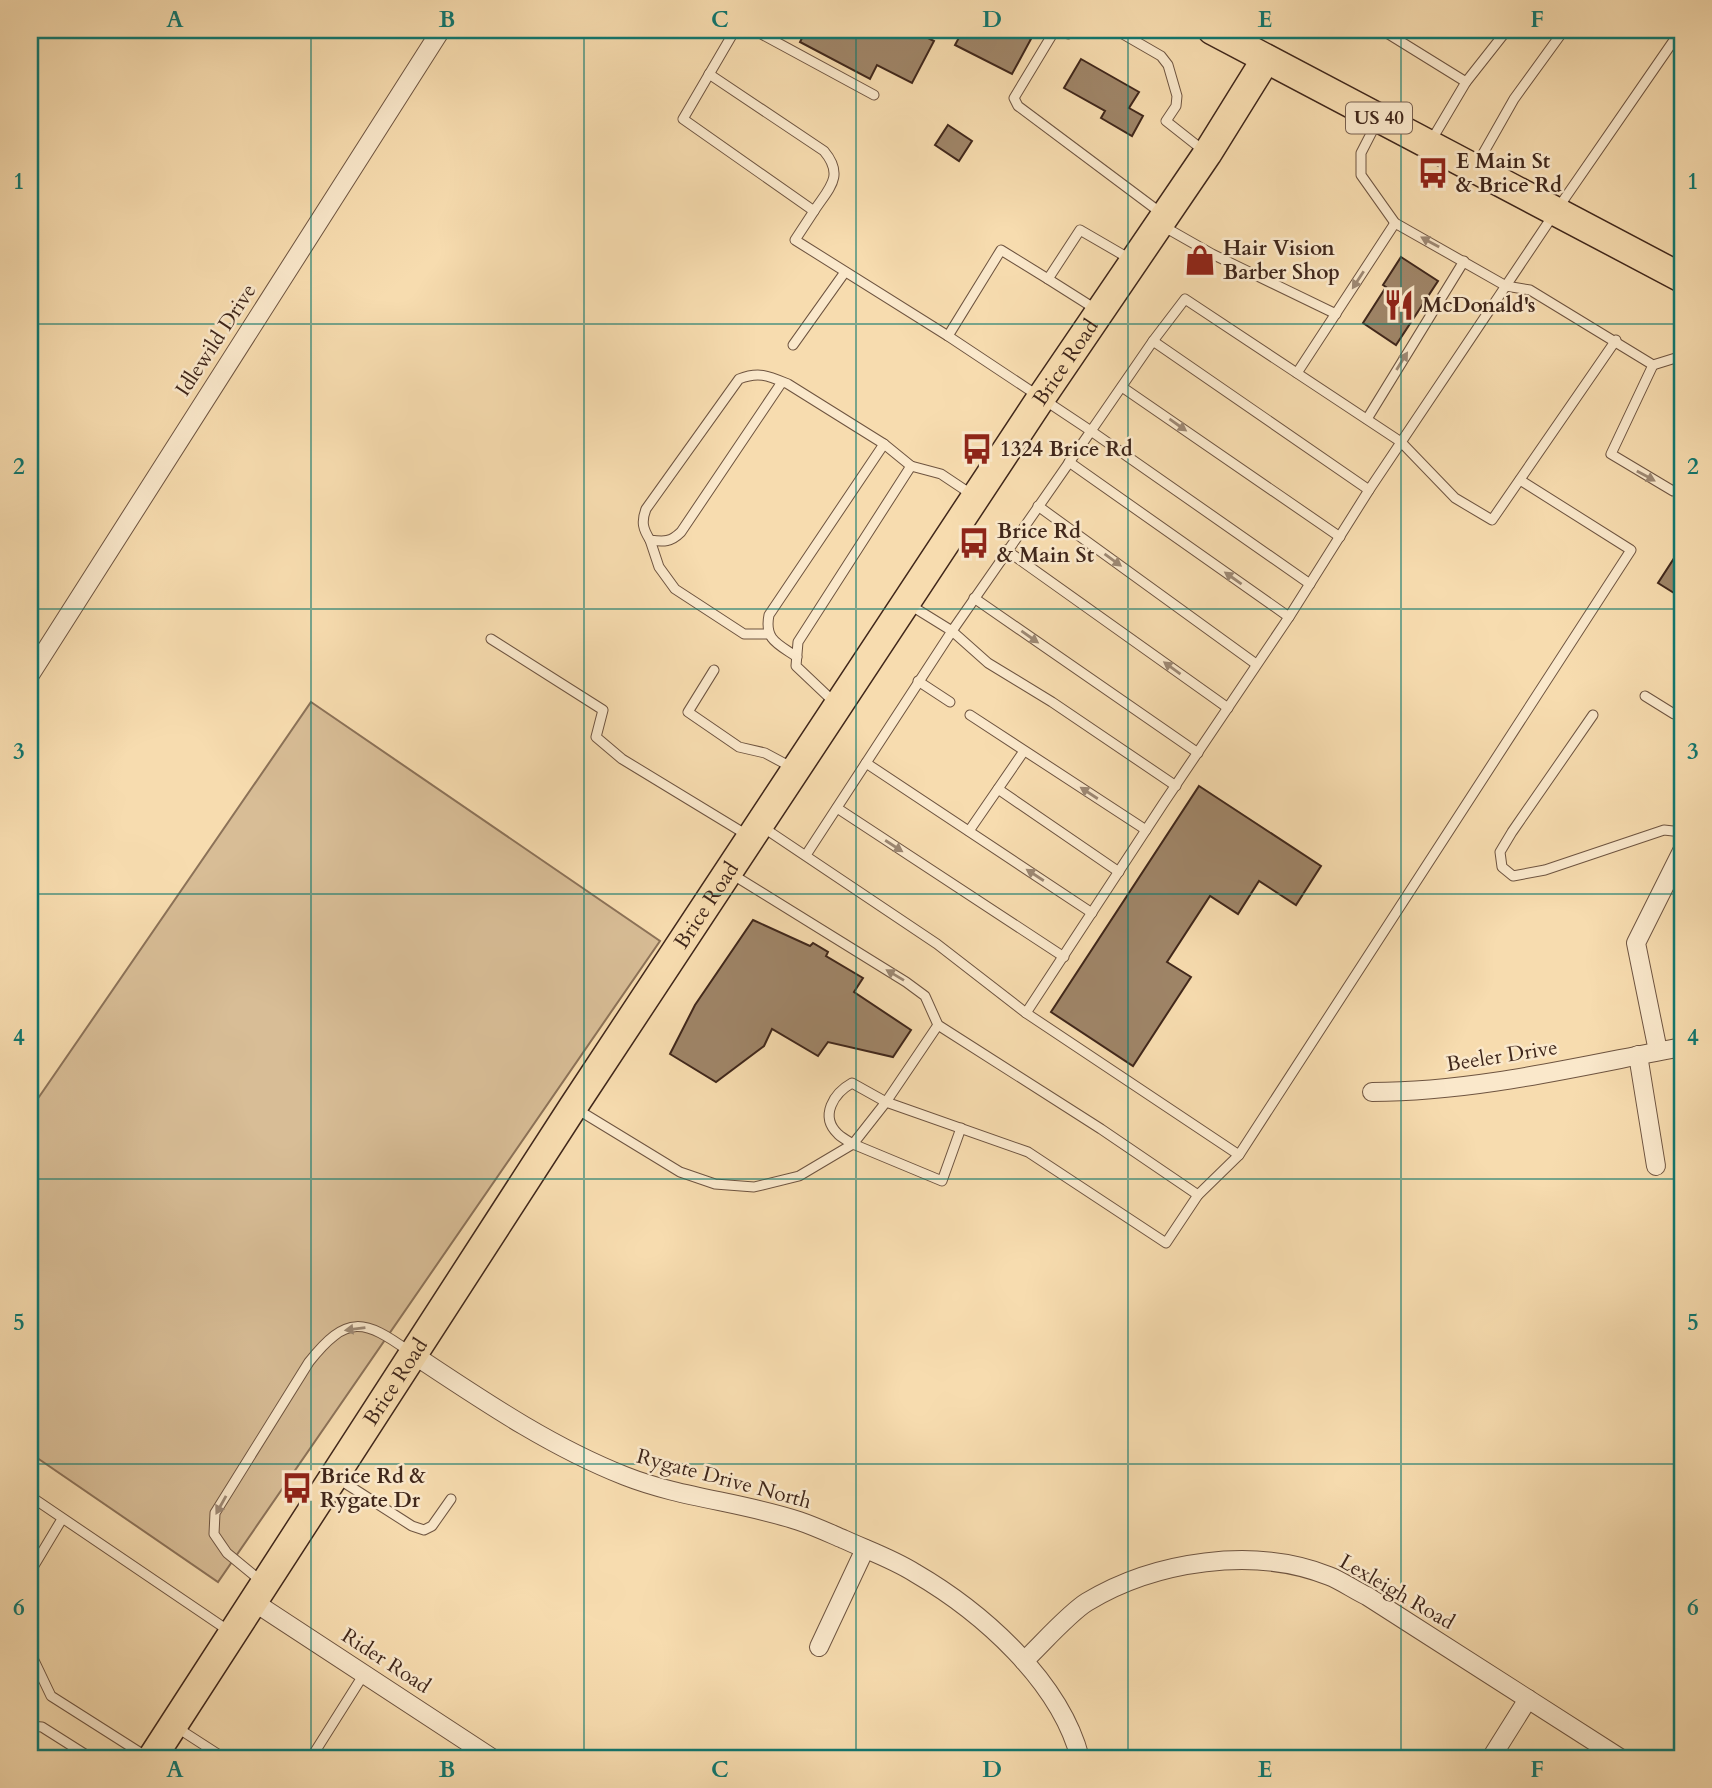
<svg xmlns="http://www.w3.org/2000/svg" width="1712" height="1788" viewBox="0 0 1712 1788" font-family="Cardo,serif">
  <rect width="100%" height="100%" fill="#f7dcaf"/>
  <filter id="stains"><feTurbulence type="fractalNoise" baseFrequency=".00286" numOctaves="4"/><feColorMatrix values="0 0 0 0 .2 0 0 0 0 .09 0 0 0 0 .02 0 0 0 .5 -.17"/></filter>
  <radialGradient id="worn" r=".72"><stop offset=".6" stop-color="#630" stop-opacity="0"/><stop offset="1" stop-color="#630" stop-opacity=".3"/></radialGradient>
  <path fill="#d8bd96" stroke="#8c7258" stroke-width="2" d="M311 702 660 941 218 1582 30 1453V1110Z"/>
  <g fill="#9f8568" stroke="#40271b" stroke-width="2">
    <path d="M806 30H912L934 41 912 83 877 65 870 79 800 42Z"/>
    <path d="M963 30H1013L1031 39 1012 74 955 45Z"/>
    <path d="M1081 59 1139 92 1129 108 1143 116 1132 136 1101 118 1105 111 1064 88Z"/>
    <path d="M948 125 972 141 959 161 935 145Z"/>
    <path d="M1401 257 1438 281 1396 345 1363 323 1386 287 1383 285Z"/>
    <path d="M1682 546V598L1658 583Z"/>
    <path d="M1199 786 1321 866 1296 905 1259 881 1238 914 1210 896 1167 962 1191 977 1133 1066 1051 1012Z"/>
    <path d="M753 920 810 946 813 943 828 952 826 956 863 978 854 992 911 1030 893 1057 828 1042 818 1056 772 1029 764 1046 716 1082 670 1054 695 1005Z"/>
  </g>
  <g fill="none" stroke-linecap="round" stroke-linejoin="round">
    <defs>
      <g id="service">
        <path d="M735 30 683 119 814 211 795 240 948 336 1091 431 952 631 988 663 1052 702 1176 786"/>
        <path d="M754 30 874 95"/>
        <path d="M1055 30 1014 98 1018 106 1161 213"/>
        <path d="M1061 30 1068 34 1077 30"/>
        <path d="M1116 30 1161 56 1168 65 1177 96 1176 106 1166 121 1204 151"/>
        <path d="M1382 30 1466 82"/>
        <path d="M709 74 824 151C845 176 829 188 814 211"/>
        <path d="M1377 122 1361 153V175L1395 223 1506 286 1530 290 1653 365 1682 356"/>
        <path d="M1431 141 1466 82 1507 30"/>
        <path d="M1476 166 1514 99 1564 30"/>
        <path d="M1161 225 1212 254 1336 314"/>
        <path d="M1048 279 1097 310"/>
        <path d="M948 336 1001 250 1048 279 1080 230 1130 259"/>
        <path d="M1153 341 1185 299 1401 442 1455 498 1492 520 1616 340"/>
        <path d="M793 345 845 272"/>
        <path d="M1653 365 1611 454 1673 491 1682 485"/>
        <path d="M1297 373 1395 223"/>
        <path d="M782 382 681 532C671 542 664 542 650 540 643 529 641 522 646 509L739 379C759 371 769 376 788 384L884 444 911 466"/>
        <path d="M1122 387 1340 537"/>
        <path d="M1367 419 1464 261"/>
        <path d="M1069 462 1289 617"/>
        <path d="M1038 506 1256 664"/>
        <path d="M650 540 659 567 675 589 744 634H769"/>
        <path d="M1006 550 1228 708"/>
        <path d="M1310 584 1091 431 1153 341 1369 490"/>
        <path d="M974 598 1198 753"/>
        <path d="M491 639 603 710 596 737 622 759 747 835"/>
        <path d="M797 657C778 644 764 640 769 615L884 444"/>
        <path d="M714 670 688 712 739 747 765 753 793 768"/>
        <path d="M918 681 950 702"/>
        <path d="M1645 696 1674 714H1682"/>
        <path d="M834 702 796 666 798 642 911 466 941 474 974 496"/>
        <path d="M970 715 1146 830"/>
        <path d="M1593 715 1512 832 1500 852 1502 867 1513 876 1545 870 1664 830 1682 832"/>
        <path d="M866 763 1092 913"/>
        <path d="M998 789 1119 872"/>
        <path d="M837 808 1064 957"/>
        <path d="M761 826 937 944 1026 1013 1163 804 1289 617 1369 490 1556 211 1681 30"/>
        <path d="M969 831 1024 751"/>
        <path d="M806 855 952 631 910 605"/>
        <path d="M730 873 906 982 925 996 938 1025 1101 1129 1198 1195"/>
        <path d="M938 1025 886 1102 1028 1152 1166 1243 1198 1195 1239 1155 1026 1013"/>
        <path d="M852 1083 886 1102 853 1144C848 1141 842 1138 838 1134 819 1116 834 1093 852 1083Z"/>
        <path d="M575 1108 680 1172 715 1184 754 1187 799 1176 853 1144 942 1181 961 1128"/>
        <path d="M1239 1155 1631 550 1520 480"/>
        <path d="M337 1478 412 1526 424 1530 432 1526 451 1499"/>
        <path d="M30 1496 229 1631"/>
        <path d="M32 1569 62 1519"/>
        <path d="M261 1581 227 1553 214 1534 215 1513 309 1362C347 1314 364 1319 410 1352"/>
        <path d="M30 1652 51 1696 147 1757"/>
        <path d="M30 1726 42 1727 91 1758"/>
        <path d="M176 1727 224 1758"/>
        <path d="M311 1758 364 1674"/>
      </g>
      <g id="minor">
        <path d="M30 675 441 30"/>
        <path d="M1658 1051 1636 943 1682 851"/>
        <path d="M1638 1055 1656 1166"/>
        <path d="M1372 1092C1476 1092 1580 1066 1682 1047"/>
        <path d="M414 1355C482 1400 549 1446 625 1476 681 1498 742 1502 799 1521 814 1526 829 1533 843 1539 867 1550 893 1559 915 1573 982 1612 1060 1681 1080 1758"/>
        <path d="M254 1602 492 1758"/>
        <path d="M819 1647 865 1549"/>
        <path d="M1024 1661C1041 1645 1069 1613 1087 1602 1155 1561 1254 1546 1329 1576 1342 1581 1354 1590 1367 1596L1620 1758"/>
        <path d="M1491 1758 1528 1699"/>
      </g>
      <g id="primary">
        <path d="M1212 30 1682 278"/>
        <path id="s1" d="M152 1758 573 1107 1041 398 1207 154 1266 59"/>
      </g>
    </defs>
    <use href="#service" stroke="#6e5440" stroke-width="11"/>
    <use href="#minor" stroke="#6e5440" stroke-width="20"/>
    <use href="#primary" stroke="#40271b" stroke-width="31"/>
    <use href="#service" stroke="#fae8cb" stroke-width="9"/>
    <use href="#minor" stroke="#fae8cb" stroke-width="18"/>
    <use href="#primary" stroke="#f7dcaf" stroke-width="28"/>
  </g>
  <defs><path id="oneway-solid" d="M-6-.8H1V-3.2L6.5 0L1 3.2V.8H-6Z" transform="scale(1.75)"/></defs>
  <g fill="#9d8873">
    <use href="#oneway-solid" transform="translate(1430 242) rotate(-151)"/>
    <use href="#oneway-solid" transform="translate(1358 280) rotate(123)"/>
    <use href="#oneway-solid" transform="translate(1402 361) rotate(-58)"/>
    <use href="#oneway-solid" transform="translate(1178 425) rotate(35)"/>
    <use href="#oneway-solid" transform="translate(1646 476) rotate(29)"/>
    <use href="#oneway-solid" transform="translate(1113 560) rotate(36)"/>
    <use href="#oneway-solid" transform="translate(1233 578) rotate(-145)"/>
    <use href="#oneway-solid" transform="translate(1030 637) rotate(35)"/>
    <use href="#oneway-solid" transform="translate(1172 668) rotate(-144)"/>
    <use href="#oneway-solid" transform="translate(1089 793) rotate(-147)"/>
    <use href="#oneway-solid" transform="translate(894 846) rotate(33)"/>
    <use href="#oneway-solid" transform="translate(1035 875) rotate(-147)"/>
    <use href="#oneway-solid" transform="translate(895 975) rotate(-149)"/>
    <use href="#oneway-solid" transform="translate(355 1329) rotate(173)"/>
    <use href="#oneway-solid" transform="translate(221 1505) rotate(119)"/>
  </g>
  <path fill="none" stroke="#0f766e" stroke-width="2" stroke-opacity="0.55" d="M311 30V1758M584 30V1758M856 30V1758M1128 30V1758M1401 30V1758M30 324H1682M30 609H1682M30 894H1682M30 1179H1682M30 1464H1682"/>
  <defs>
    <symbol id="bus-bare" viewBox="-9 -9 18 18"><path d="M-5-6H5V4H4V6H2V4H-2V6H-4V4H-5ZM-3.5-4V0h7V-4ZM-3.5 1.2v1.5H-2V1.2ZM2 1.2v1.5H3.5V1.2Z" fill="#8f2418" stroke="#fae8cb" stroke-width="2.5" paint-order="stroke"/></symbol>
    <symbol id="shop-bare" viewBox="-9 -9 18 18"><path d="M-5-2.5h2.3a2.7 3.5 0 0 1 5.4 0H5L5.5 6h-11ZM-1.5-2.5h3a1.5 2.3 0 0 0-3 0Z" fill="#8f2418" stroke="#fae8cb" stroke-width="2.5" paint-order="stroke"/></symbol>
    <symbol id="restaurant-bare" viewBox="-9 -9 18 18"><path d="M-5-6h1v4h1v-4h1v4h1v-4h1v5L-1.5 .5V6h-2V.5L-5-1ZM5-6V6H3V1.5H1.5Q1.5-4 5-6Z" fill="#8f2418" stroke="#fae8cb" stroke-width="2.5" paint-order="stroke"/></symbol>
  </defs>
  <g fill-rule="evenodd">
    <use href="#bus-bare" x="1411" y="151" width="44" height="44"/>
    <use href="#shop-bare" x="1178" y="238" width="44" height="44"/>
    <use href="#restaurant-bare" x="1377" y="283" width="44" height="44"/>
    <use href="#bus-bare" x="955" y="427" width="44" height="44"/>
    <use href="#bus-bare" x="952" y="521" width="44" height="44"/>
    <use href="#bus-bare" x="275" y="1466" width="44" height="44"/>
  </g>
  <g text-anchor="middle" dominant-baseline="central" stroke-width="5" stroke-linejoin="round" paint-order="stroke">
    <rect fill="#fae8cb" stroke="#786150" stroke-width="2" x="1346" y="102.5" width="66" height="31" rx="5"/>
    <g font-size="19" font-weight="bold" fill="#40271b">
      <text x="1379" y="118">US 40</text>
    </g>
    <g font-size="21" font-weight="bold" fill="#40271b" stroke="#fae8cb" text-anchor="start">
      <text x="1456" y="161">E Main St<tspan x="1456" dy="24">&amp; Brice Rd</tspan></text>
      <text x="1223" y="248">Hair Vision<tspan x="1223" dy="24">Barber Shop</tspan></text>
      <text x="1422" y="305">McDonald's</text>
      <text x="1000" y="449">1324 Brice Rd</text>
      <text x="997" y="531">Brice Rd<tspan x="997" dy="24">&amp; Main St</tspan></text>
      <text x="320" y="1476">Brice Rd &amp;<tspan x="320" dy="24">Rygate Dr</tspan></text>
    </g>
    <g font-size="21" fill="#40271b" stroke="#fae8cb">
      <text transform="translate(216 340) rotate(-57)">Idlewild Drive</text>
      <text stroke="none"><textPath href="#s1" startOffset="1668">Brice Road</textPath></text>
      <text stroke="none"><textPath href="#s1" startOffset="1017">Brice Road</textPath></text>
      <text transform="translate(1502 1056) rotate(-9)">Beeler Drive</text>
      <text stroke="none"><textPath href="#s1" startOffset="448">Brice Road</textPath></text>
      <text transform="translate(724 1479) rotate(15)">Rygate Drive North</text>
      <text transform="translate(1397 1592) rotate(30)">Lexleigh Road</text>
      <text transform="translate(386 1661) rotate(33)">Rider Road</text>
    </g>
  </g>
  <rect width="1712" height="1788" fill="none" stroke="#f7dcaf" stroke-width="77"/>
  <rect x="38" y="38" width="1636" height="1712" fill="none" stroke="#0f766e" stroke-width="2.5"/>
  <g font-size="23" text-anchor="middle" font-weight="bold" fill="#0f766e">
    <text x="175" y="27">A</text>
    <text x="447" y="27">B</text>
    <text x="720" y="27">C</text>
    <text x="992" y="27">D</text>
    <text x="1265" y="27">E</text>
    <text x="1537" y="27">F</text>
    <text x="19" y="189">1</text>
    <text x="1693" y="189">1</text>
    <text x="19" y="474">2</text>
    <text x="1693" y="474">2</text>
    <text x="19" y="759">3</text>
    <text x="1693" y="759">3</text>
    <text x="19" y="1045">4</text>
    <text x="1693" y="1045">4</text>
    <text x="19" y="1330">5</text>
    <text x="1693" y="1330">5</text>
    <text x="19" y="1615">6</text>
    <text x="1693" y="1615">6</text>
    <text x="175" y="1777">A</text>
    <text x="447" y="1777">B</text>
    <text x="720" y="1777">C</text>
    <text x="992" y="1777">D</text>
    <text x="1265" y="1777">E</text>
    <text x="1537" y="1777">F</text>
  </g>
  <rect width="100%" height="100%" filter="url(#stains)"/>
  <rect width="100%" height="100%" fill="url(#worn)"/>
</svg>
